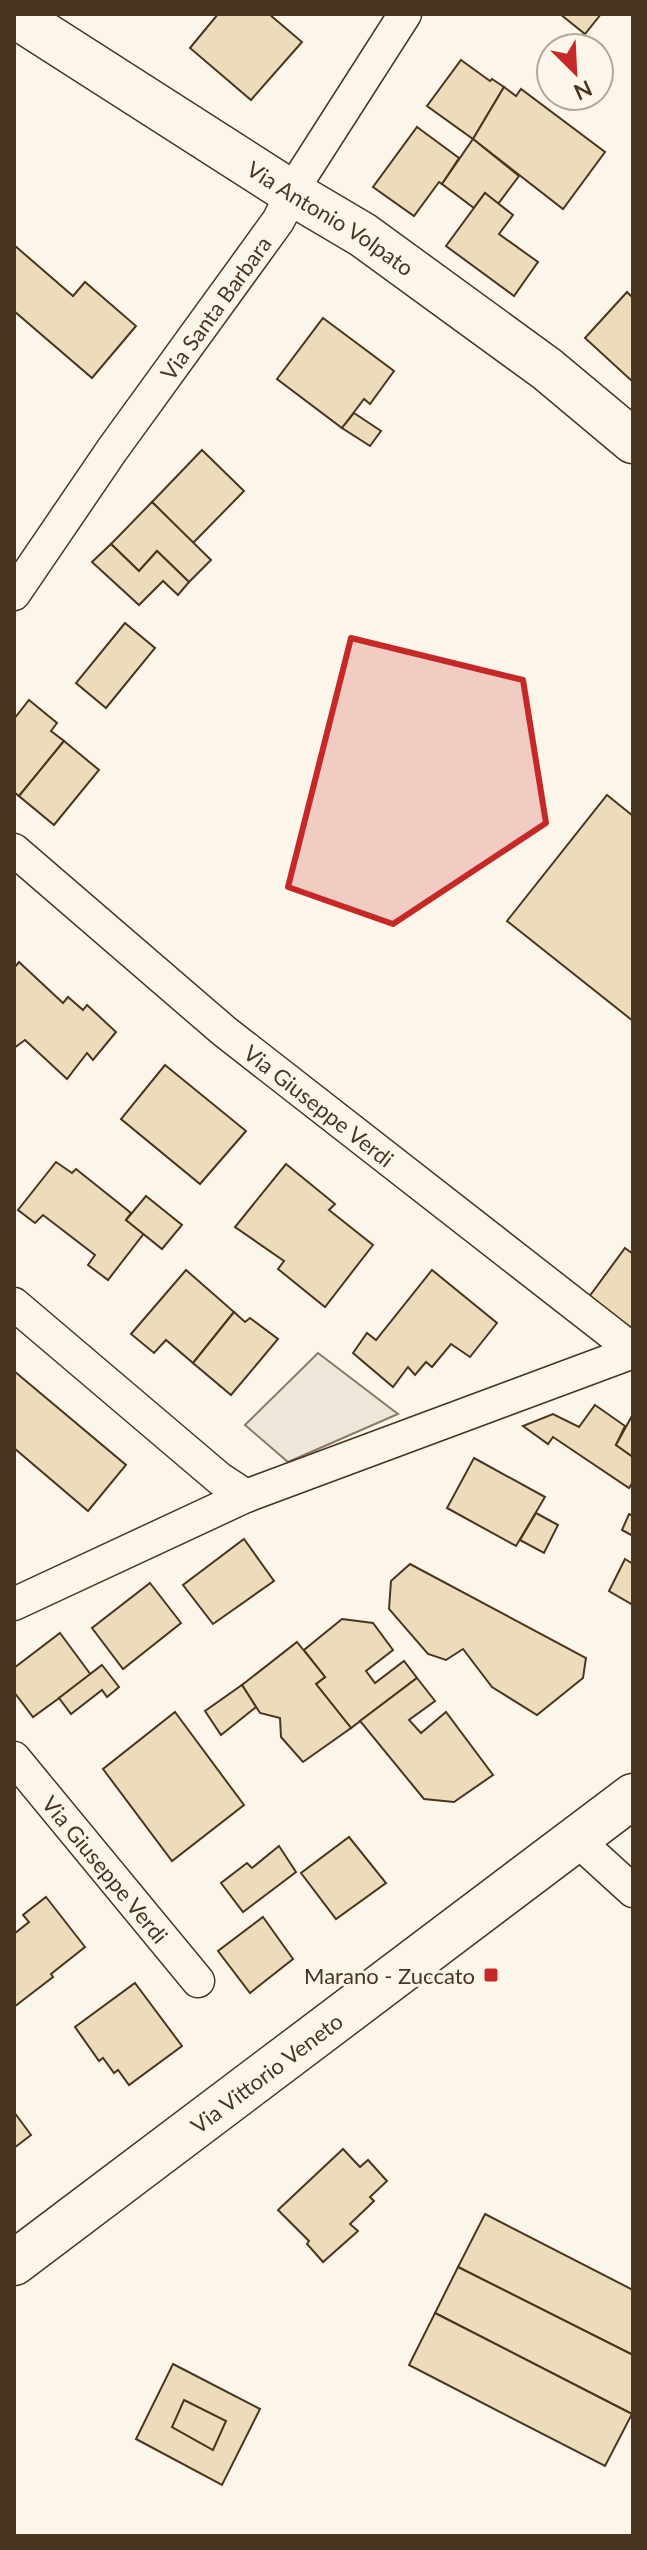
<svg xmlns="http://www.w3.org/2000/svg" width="647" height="2550" viewBox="0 0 647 2550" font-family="Lato,sans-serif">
  <rect width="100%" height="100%" fill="#fbf6e9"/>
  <path fill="#ede7d9" stroke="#887966" stroke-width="2" d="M318 1353 398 1414 288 1462 245 1425Z"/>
  <g fill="#ecdcbc" stroke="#4a3520" stroke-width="2">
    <path d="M218 14H269L302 42 251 100 190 48Z"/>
    <path d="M560 14H601L585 34Z"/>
    <path d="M461 60 490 81 492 79 504 87 473 139 427 106Z"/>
    <path d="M504 87 516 96 521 89 605 152 563 209 473 139Z"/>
    <path d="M417 127 459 158 442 184 439 182 414 216 373 187Z"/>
    <path d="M473 139 519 176 498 204 485 193 474 208 442 184Z"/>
    <path d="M485 193 513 215 499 234 538 262 514 296 446 246Z"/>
    <path d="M14 245 73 296 85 282 136 326 92 378 14 311Z"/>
    <path d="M627 292 633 298V382L585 338Z"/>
    <path d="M323 318 394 371 370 404 364 399 342 428 277 379Z"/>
    <path d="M354 413 381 431 370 446 342 428Z"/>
    <path d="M202 450 244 491 193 543 152 502Z"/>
    <path d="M152 502 211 560 189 582 157 551 139 571 111 544Z"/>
    <path d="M111 544 139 571 157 551 189 582 178 595 163 581 139 605 92 562Z"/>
    <path d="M125 623 155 648 106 708 76 683Z"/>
    <path d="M29 700 57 723 51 731 64 741 19 796 14 792V719Z"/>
    <path d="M64 741 99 770 54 825 19 796Z"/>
    <path d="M607 795 633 816V1021L507 921Z"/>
    <path d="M19 962 63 1003 68 997 83 1010 87 1005 116 1032 93 1060 87 1053 67 1079 25 1040 14 1048V968Z"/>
    <path d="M165 1065 246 1131 200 1184 121 1119Z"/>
    <path d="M56 1162 72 1173 76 1169 131 1213 126 1220 145 1232 108 1280 88 1265 95 1255 43 1215 35 1223 18 1210Z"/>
    <path d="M286 1164 335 1204 329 1210 373 1245 325 1307 278 1269 284 1261 235 1227Z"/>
    <path d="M146 1196 182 1225 162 1249 126 1220Z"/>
    <path d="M625 1248 633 1254V1335L586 1301Z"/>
    <path d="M186 1270 234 1312 193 1363 166 1340 154 1353 131 1334Z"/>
    <path d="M432 1270 497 1323 470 1357 451 1344 432 1367 426 1362 415 1375 408 1367 393 1387 353 1353 367 1333 376 1340Z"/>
    <path d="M234 1312 245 1322 250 1318 278 1339 231 1395 193 1363Z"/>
    <path d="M14 1371 126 1465 88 1511 14 1448Z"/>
    <path d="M595 1405 625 1426 616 1445 633 1457V1482L629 1488 553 1437 548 1444 523 1426 553 1414 579 1427Z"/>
    <path d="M633 1414V1457L616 1445Z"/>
    <path d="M474 1458 545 1497 516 1546 447 1508Z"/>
    <path d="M536 1513 558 1525 544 1553 520 1540Z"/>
    <path d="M629 1514 633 1516V1536L622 1530Z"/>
    <path d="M244 1539 274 1581 213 1624 183 1585Z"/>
    <path d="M625 1559 633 1564V1605L609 1591Z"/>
    <path d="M410 1564 586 1658 583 1678 537 1715 492 1687 463 1649 446 1660 428 1654 389 1609 391 1581Z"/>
    <path d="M150 1583 181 1623 123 1669 92 1628Z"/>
    <path d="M342 1619 373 1623 393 1650 366 1671 375 1683 404 1661 417 1678 351 1728 316 1684 325 1677 304 1650Z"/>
    <path d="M60 1633 91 1675 33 1717 14 1692V1668Z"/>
    <path d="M297 1642 325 1677 316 1684 351 1728 303 1762 281 1737 280 1718 260 1713 242 1685Z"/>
    <path d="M102 1665 119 1687 107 1697 102 1690 71 1714 59 1698Z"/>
    <path d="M417 1678 435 1701 409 1720 421 1733 446 1712 493 1775 454 1802 424 1799 360 1721Z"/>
    <path d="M242 1685 256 1707 221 1735 205 1711Z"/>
    <path d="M175 1712 244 1805 172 1861 103 1769Z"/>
    <path d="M349 1837 386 1883 336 1919 301 1873Z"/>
    <path d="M279 1846 296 1872 243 1912 221 1883 247 1863 252 1868Z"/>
    <path d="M46 1897 85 1947 51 1974 53 1977 14 2007V1934L29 1922 23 1915Z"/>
    <path d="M263 1917 293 1959 250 1993 218 1951Z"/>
    <path d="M135 1983 182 2046 129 2085 118 2070 114 2073 103 2058 99 2061 75 2027Z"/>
    <path d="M14 2112 31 2135 14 2148Z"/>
    <path d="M343 2149 360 2167 368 2160 387 2181 370 2197 374 2201 350 2224 358 2231 323 2262 307 2244 309 2241 278 2210Z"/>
    <path d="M485 2214 633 2290V2355L458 2267Z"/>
    <path d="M458 2267 633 2355 632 2414 435 2313Z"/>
    <path d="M435 2313 632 2414 605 2466 409 2365Z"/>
    <path d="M173 2364 260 2409 222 2485 136 2439Z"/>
    <path d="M184 2400 226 2421 213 2450 172 2427Z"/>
  </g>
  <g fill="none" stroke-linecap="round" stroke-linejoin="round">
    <defs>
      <g id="street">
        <path id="s1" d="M14 594 112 450 278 221 302 175 405 14"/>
        <path id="s2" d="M14 850 224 1031 633 1350"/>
        <path d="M14 1304 220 1479 246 1496"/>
        <path d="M14 1604 246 1496 633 1352"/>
        <path id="s3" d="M14 1758 198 1981"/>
        <path d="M576 1839 633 1891"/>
      </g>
      <g id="secondary">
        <path id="s4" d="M14 15 292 193 363 235 547 369 633 441"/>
        <path id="s5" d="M14 2263 633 1796"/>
      </g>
    </defs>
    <use href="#street" stroke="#4a3520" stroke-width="35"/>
    <use href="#secondary" stroke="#4a3520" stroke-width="47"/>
    <use href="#street" stroke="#fbf6e9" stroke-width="32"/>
    <use href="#secondary" stroke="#fbf6e9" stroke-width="44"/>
  </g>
  <path fill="#c62828" fill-opacity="0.2" stroke="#c62828" stroke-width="6" stroke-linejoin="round" d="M351 638 523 680 546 823 393 924 288 887Z"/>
  <rect fill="#c62828" stroke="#fbf6e9" stroke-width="3" x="483" y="1967" width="16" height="16" rx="4"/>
  <g text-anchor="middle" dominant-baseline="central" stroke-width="6" stroke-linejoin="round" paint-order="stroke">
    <g font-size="22" fill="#4a3520" stroke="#fbf6e9">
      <text stroke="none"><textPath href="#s4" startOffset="376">Via Antonio Volpato</textPath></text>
      <text stroke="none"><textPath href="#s1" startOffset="350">Via Santa Barbara</textPath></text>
      <text stroke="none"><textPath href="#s2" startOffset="398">Via Giuseppe Verdi</textPath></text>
      <text stroke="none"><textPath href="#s3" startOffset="144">Via Giuseppe Verdi</textPath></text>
      <text stroke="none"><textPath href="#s5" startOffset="316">Via Vittorio Veneto</textPath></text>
    </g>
    <g font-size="22" fill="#4a3520" stroke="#fbf6e9" text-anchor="end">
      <text x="475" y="1975">Marano - Zuccato</text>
    </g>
  </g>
  <rect width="647" height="2550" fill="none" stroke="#4a3520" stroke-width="32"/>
  <g transform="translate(575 72) rotate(156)"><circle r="38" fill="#fbf6e9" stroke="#b4a999" stroke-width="2"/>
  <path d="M0-6L14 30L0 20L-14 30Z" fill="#c62828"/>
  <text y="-12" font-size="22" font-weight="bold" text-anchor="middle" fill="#4a3520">N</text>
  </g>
</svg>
